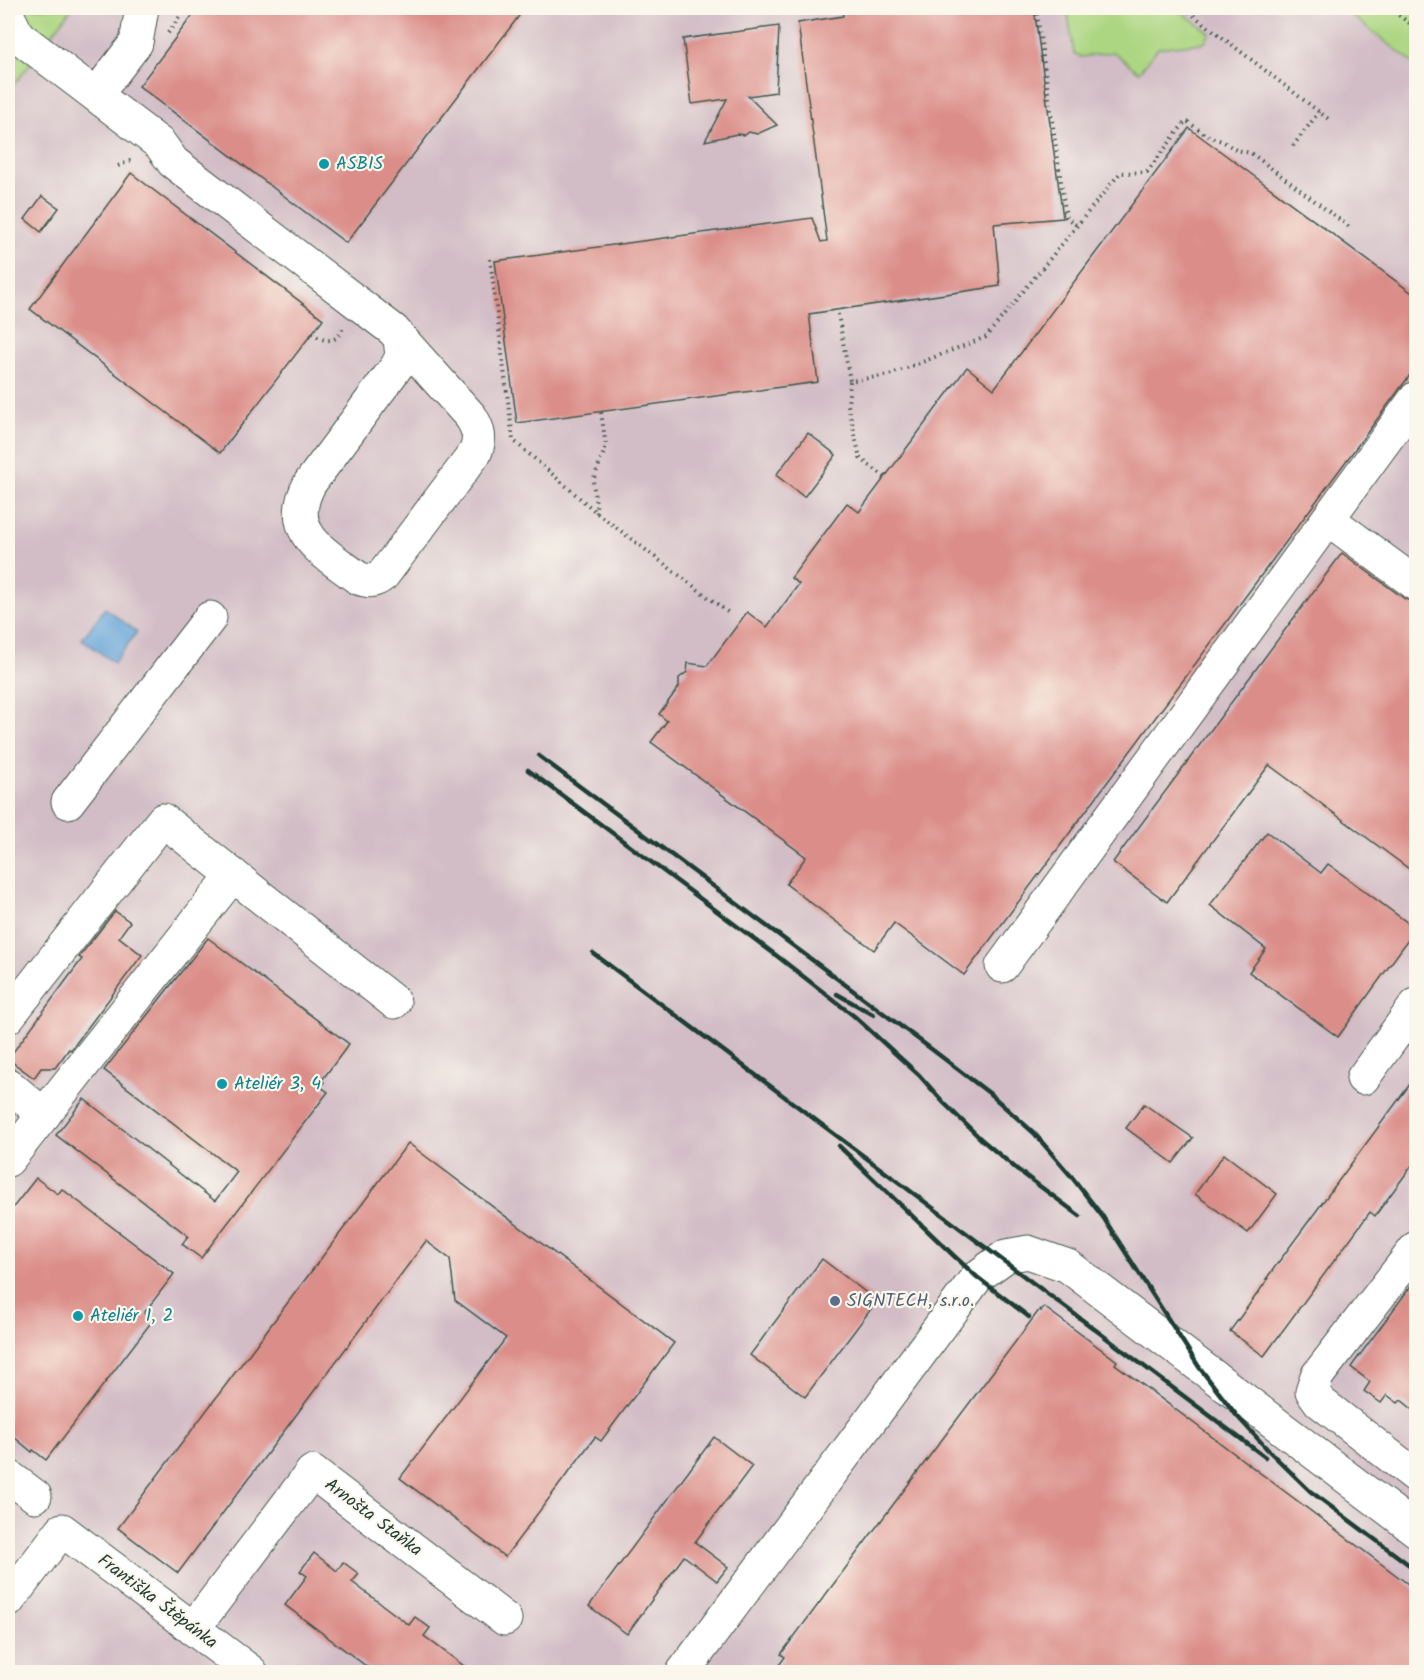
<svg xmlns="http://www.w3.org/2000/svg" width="1424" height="1680" viewBox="0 0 1424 1680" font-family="Kalam,sans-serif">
  <rect width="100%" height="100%" fill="#fbf7ec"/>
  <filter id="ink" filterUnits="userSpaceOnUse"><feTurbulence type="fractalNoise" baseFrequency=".0167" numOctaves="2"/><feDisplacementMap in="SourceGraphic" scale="12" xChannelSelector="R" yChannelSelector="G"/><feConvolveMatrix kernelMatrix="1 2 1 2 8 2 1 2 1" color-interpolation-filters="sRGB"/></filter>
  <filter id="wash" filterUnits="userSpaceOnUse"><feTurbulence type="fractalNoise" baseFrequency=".008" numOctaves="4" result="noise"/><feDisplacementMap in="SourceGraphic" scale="24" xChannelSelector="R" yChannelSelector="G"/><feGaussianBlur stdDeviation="1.35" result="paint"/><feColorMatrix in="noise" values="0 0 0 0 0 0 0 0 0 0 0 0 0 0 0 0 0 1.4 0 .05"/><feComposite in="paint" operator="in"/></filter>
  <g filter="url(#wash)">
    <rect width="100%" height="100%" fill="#f5e4cc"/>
    <path fill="#d2bdc6" d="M72 8H1342L1416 65V1672H8V92Z"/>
    <g fill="#acd681" stroke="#668a5a" stroke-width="1.5">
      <path d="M13 8H72L46 42Z"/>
      <path d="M1067 8H1176L1210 33 1205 41 1201 43 1158 48 1139 72 1113 52 1081 57 1074 53Z"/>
      <path d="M1342 8H1416V65Z"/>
      <path d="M8 47 31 63 8 92Z"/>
    </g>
    <path fill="#68a5d9" stroke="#447186" stroke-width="1.5" d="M105 608 137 632 114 663 82 639Z"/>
    <g id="blocks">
      <g fill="#db8e89">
        <path d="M198 8H525L346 243 139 86Z"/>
        <path d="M842 8H1034L1063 218 994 224 1000 286 809 314 818 382 517 423 495 261 812 218 821 242 827 241 798 23 843 16Z"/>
        <path d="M779 26 776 92 748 96 777 125 757 134 749 132 745 135 737 134 705 141 727 99 692 104 683 39Z"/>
        <path d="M1189 128 1416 296V367L964 975 894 923 874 950 786 884 806 857 651 742 667 721 659 714 679 687V678L687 672 688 663 707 666 747 612 767 627 799 584 791 578 847 503 859 512 967 367 994 389Z"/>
        <path d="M131 173 323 319 220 453 30 309Z"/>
        <path d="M42 196 59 208 41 232 25 219Z"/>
        <path d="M808 433 836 455 804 497 776 475Z"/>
        <path d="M1342 553 1405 599 1416 602V874L1269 765 1167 902 1113 862Z"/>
        <path d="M1267 832 1321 873 1328 864 1416 929 1338 1037 1249 972 1266 949 1210 905Z"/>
        <path d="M115 911 130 922 119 937 142 955 71 1050 69 1049 55 1068H41L34 1078 8 1059 82 959 79 957Z"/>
        <path d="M208 938 349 1044 322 1080 324 1082 321 1087 328 1092 201 1258 182 1244 188 1236 56 1135 84 1099 215 1201 237 1172 104 1070Z"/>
        <path d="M1416 1076V1160L1375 1216 1370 1212 1264 1356 1230 1331 1268 1279H1266Z"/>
        <path d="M1144 1104 1193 1138 1173 1163 1126 1128Z"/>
        <path d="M408 1143 674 1343 601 1441 595 1437 505 1557 400 1478 506 1338 455 1300 450 1259 426 1241 178 1573 118 1528Z"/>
        <path d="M1224 1154 1277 1194 1248 1233 1195 1194Z"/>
        <path d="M36 1178 58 1194 62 1189 174 1274 144 1313 153 1320 46 1460 33 1450 32 1452 8 1432V1214Z"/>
        <path d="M822 1259 877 1301 805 1397 750 1355Z"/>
        <path d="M1416 1279V1412L1401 1400 1398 1403 1387 1395 1381 1403 1364 1391 1370 1382 1351 1367Z"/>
        <path d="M1044 1307 1117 1361 1115 1364 1416 1590V1672H774L785 1657 781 1654 1040 1309 1041 1311Z"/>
        <path d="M714 1437 752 1466 695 1542 728 1567 717 1581 684 1556 627 1634 589 1606Z"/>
        <path d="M314 1553 337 1571 343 1562 359 1574 352 1582 409 1625 415 1617 430 1628 424 1636 472 1672H374L285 1605 307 1576 300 1571Z"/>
      </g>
    </g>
  </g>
  <g filter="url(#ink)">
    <use href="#blocks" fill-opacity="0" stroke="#3f564b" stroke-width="1.5"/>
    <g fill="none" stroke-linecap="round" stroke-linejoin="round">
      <defs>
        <g id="minor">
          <path d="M8 16 18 36 160 144 173 162 393 330 471 417C479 430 481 439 475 453L383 575C374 582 369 582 358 578 324 552 283 533 310 483L397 366 402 356 400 339"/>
          <path d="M96 95 136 43 142 8"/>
          <path d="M1328 519 1416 584"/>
          <path d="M68 802 210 618"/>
          <path d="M1002 966 1416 398"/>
          <path d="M8 1017 163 820 394 1002"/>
          <path d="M1363 1078 1416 1005"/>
          <path d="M8 1085 44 1115"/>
          <path d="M8 1160 233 875"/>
          <path d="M1416 1248 1317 1376 1312 1391 1320 1402 1416 1476"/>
          <path d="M8 1476 35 1496"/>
          <path d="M8 1601 62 1530 251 1672"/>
          <path d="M193 1629 312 1472 505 1619"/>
          <path d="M683 1672 977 1277 1006 1256 1028 1252 1068 1266 1416 1530"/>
        </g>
      </defs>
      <use href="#minor" stroke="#3f564b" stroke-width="35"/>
      <g stroke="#3f564b" stroke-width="4" stroke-dasharray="1.5 4.5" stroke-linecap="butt">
        <path d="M1036 8 1066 217 1077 226"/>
        <path d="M1184 8 1331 121"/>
        <path d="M1389 8 1416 28"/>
        <path d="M168 33 181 15"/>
        <path d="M1293 146 1319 112"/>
        <path d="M118 166 130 161H134"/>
        <path d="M490 259 513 440 597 513 729 613"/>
        <path d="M838 314 850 381"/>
        <path d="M312 333C324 343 339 344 343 326"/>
        <path d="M885 477 860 458 848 405 850 381 889 375 986 337 1120 173 1147 172 1185 122H1188L1206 135 1224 142 1236 150 1251 153 1352 229"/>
        <path d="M597 513 593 481 606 446 601 412"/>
      </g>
      <use href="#minor" stroke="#fff" stroke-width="33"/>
      <g stroke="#1f3d34" stroke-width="4.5">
        <path d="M539 756 934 1051 989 1093 1034 1133 1071 1176 1103 1217 1199 1367 1237 1416 1269 1451 1310 1491 1416 1570"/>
        <path d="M528 770 777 956 854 1016 919 1075 944 1103 982 1140 1018 1170 1080 1216"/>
        <path d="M593 953 1265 1457"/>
        <path d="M837 994 874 1015"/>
        <path d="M839 1146 953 1255 977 1277 1029 1317"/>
      </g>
    </g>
  </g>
  <g fill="#0f9aa8" stroke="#fbf7ec" stroke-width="2">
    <circle cx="324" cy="164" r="6"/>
    <circle cx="222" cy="1084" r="6"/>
    <circle cx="78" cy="1316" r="6"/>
  </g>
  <circle fill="#5c6f8a" stroke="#fbf7ec" stroke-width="2" cx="835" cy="1301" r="6"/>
  <g text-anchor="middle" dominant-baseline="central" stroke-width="4.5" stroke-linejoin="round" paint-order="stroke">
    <g font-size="18" fill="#0d838f" stroke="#fbf7ec" text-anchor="start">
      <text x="336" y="164">ASBIS</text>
      <text x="234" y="1084">Ateliér 3, 4</text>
      <text x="90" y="1316">Ateliér 1, 2</text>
    </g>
    <g font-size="18" fill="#4e5e75" stroke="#fbf7ec" text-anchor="start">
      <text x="847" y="1301">SIGNTECH, s.r.o.</text>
    </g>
    <g font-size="18" fill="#1f3d34" stroke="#fbf7ec">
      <text transform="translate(373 1518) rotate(37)">Arnošta Staňka</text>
      <text transform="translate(157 1602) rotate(37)">Františka Štěpánka</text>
    </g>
  </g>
  <rect width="1424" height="1680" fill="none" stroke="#fbf7ec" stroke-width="30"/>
</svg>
